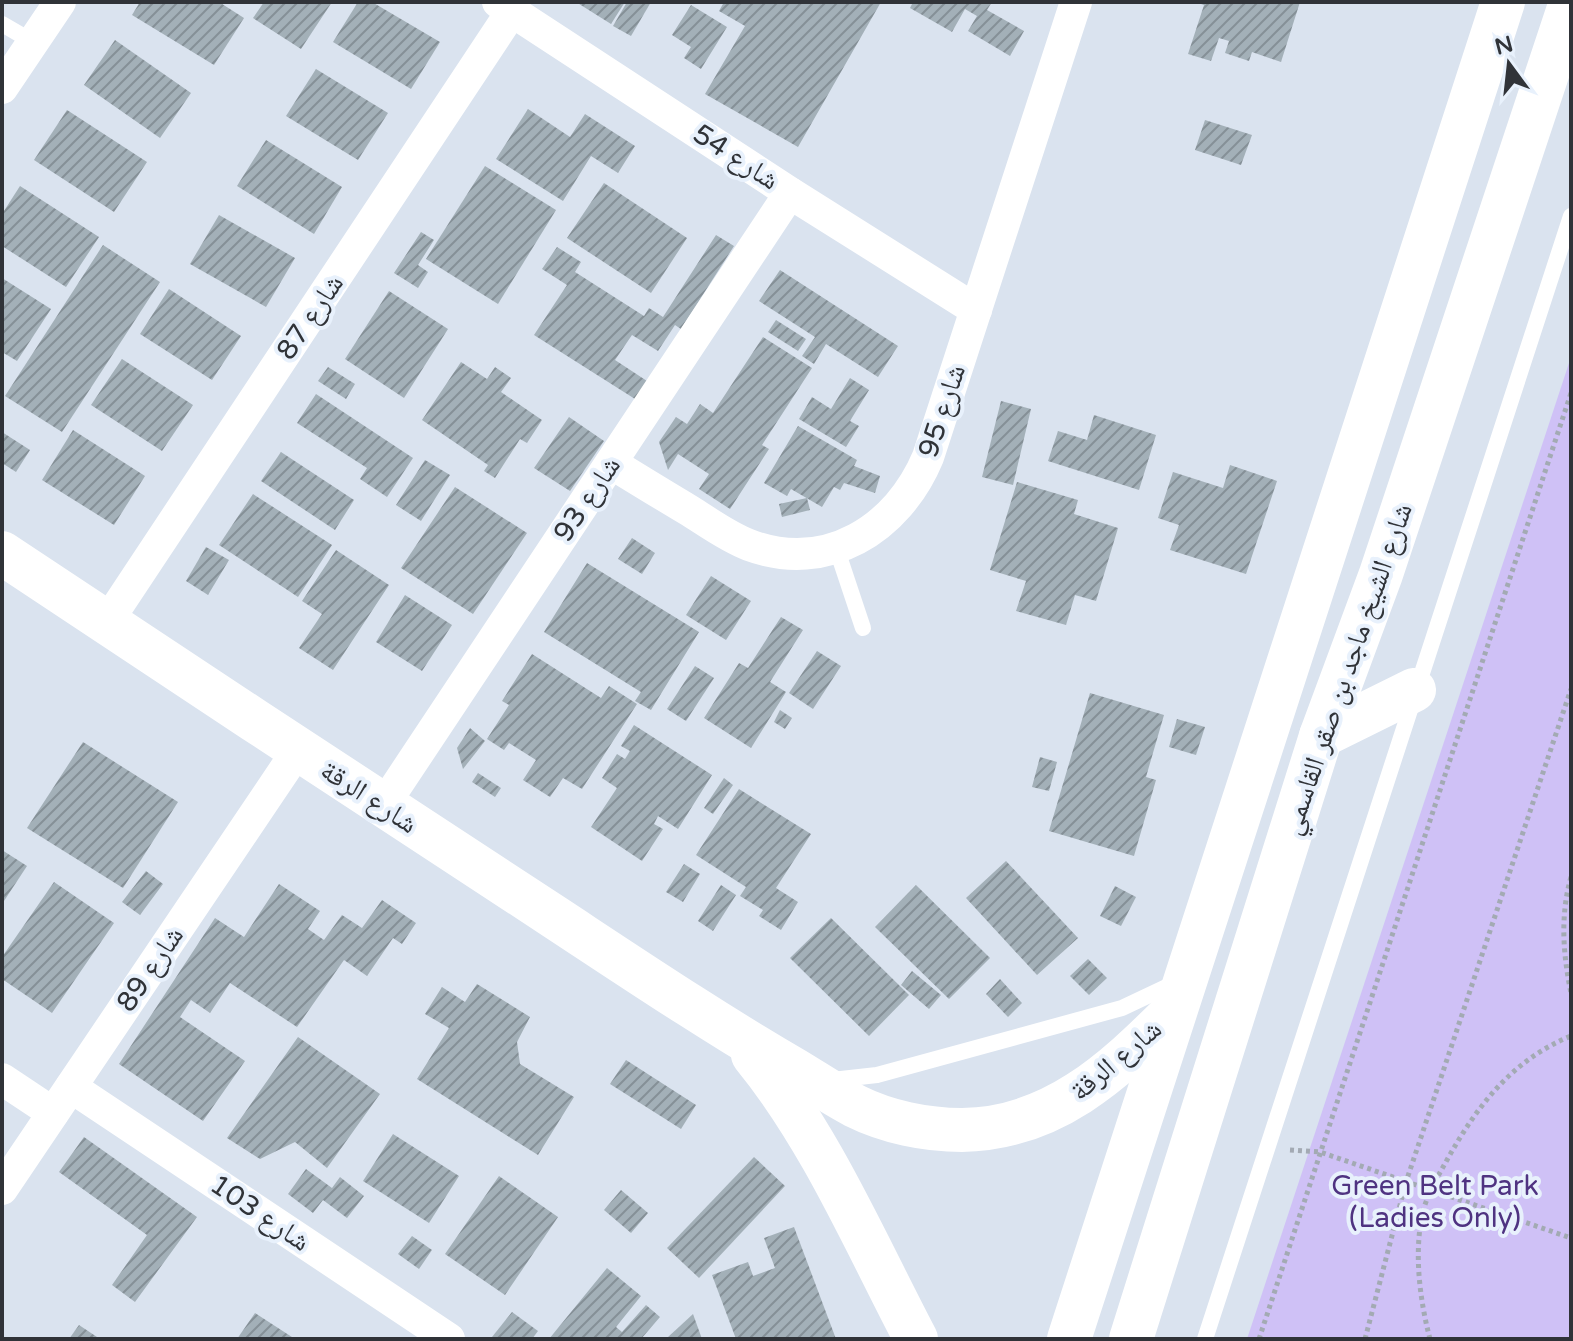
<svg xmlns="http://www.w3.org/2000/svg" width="1573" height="1341" viewBox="0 0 1573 1341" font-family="'Varela Round','Noto Naskh Arabic',sans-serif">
  <defs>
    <pattern id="building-hatch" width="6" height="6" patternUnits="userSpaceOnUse" patternTransform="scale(2)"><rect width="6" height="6" fill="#a3b0b8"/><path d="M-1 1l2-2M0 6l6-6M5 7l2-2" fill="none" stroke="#859097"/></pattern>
  </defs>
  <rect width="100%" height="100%" fill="#dae3ef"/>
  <path fill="#cfc1f6" d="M1571 357V1339H1247Z"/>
  <g fill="url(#building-hatch)">
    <path d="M140 2H219L244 18 214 65 132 15Z"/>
    <path d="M264 2H332L301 49 253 18Z"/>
    <path d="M358 2H372L440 42 411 89 333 42Z"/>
    <path d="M576 2H625L611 24Z"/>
    <path d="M627 2H651L631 36 613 26Z"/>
    <path d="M724 2H881L798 147 705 94 745 26 719 11Z"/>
    <path d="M913 2H992L987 10 1024 31 1010 56 968 31 977 16 965 9 952 32 910 8Z"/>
    <path d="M1195 2H1300L1281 62 1252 52 1249 61 1225 53 1229 41 1219 38 1211 61 1188 54 1204 5Z"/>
    <path d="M691 5 727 27 701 69 684 58 691 47 672 35Z"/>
    <path d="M115 40 191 93 160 138 84 85Z"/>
    <path d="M316 69 388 113 358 160 286 116Z"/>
    <path d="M528 109 570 137 585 114 635 146 618 173 591 156 563 201 496 159Z"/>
    <path d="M67 110 147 162 114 212 34 160Z"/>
    <path d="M1205 120 1252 135 1241 165 1195 150Z"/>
    <path d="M266 140 342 187 314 234 237 186Z"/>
    <path d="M485 166 556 210 498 304 426 259Z"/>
    <path d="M604 183 687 238 651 293 567 238Z"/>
    <path d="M20 186 99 237 66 287 2 246V214Z"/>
    <path d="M219 215 295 258 266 307 190 264Z"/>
    <path d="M421 232 434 240 418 265 428 272 418 288 394 273Z"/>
    <path d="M716 235 734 246 681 329 675 325 658 351 632 335 615 360 647 381 635 399 534 335 567 285 542 269 557 247 581 262 575 272 644 316 649 308 663 317Z"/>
    <path d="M103 245 160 282 62 432 5 396Z"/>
    <path d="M780 270 898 346 878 377 826 344 814 364 802 356 815 337 759 301Z"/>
    <path d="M2 278 51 309 17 361 2 352Z"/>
    <path d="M169 289 241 336 212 380 140 334Z"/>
    <path d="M389 291 448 329 404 398 345 359Z"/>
    <path d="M776 320 806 339 798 351 768 332Z"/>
    <path d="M763 337 812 368 762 445 769 449 730 509 699 489 709 474 678 454 668 470 659 442 676 417 687 424 700 404 713 413Z"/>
    <path d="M122 359 193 405 162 451 91 405Z"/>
    <path d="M461 362 487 379 495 367 511 378 501 392 542 420 527 443 520 439 495 478 484 471 488 465 422 420Z"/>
    <path d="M328 367 355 384 346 399 318 381Z"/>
    <path d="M850 378 869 390 850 421 859 426 846 447 799 419 812 397 831 409Z"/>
    <path d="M316 394 413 458 387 497 360 479 367 468 297 423Z"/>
    <path d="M1001 401 1031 409 1013 485 982 477Z"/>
    <path d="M1094 415 1156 435 1139 490 1048 461 1058 431 1087 440Z"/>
    <path d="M569 417 604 441 570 491 534 468Z"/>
    <path d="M798 426 857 460 854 466 880 476 875 493 844 483 840 490 834 487 822 507 791 489 787 496 764 483Z"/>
    <path d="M73 430 145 476 114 525 42 480Z"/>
    <path d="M2 432 30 450 16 472 2 463Z"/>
    <path d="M281 452 354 500 335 530 261 481Z"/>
    <path d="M425 460 450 475 421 521 396 505Z"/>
    <path d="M1230 465 1277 481 1246 574 1170 550 1179 525 1158 518 1173 472 1223 488Z"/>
    <path d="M1017 482 1078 500 1074 514 1118 528 1096 601 1075 595 1066 625 1016 611 1026 581 990 570Z"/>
    <path d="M455 487 527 533 473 614 401 568Z"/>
    <path d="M253 494 332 545 298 597 219 545Z"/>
    <path d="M807 498 810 510 782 517 779 504Z"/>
    <path d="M632 538 655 553 642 574 618 559Z"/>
    <path d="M206 547 229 560 208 595 186 581Z"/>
    <path d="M336 550 389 585 333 670 299 648 322 614 302 601Z"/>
    <path d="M587 563 699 632 651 710 635 701 641 692 544 632Z"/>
    <path d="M711 576 751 601 726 640 686 615Z"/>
    <path d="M405 595 452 625 422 671 376 642Z"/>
    <path d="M781 617 803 630 770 682 786 692 751 748 704 718 739 663 748 668Z"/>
    <path d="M817 651 841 666 813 709 789 693Z"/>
    <path d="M532 654 601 698 609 686 637 704 582 789 563 778 550 797 523 780 536 760 509 743 504 750 487 739 509 705 502 701Z"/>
    <path d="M695 666 714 678 686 721 667 709Z"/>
    <path d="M1090 693 1164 715 1146 777 1156 780 1134 856 1049 831Z"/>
    <path d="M780 710 792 718 785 729 774 722Z"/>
    <path d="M1177 719 1205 727 1196 755 1169 747Z"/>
    <path d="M634 725 712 775 678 829 658 816 654 824 663 829 642 861 591 827 617 788 602 778 617 754 625 759 630 751 621 746Z"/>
    <path d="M470 728 485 741 463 769 457 748Z"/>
    <path d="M83 742 178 802 123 888 27 828Z"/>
    <path d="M1040 757 1057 762 1049 791 1032 787Z"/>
    <path d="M478 773 501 788 495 797 472 782Z"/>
    <path d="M724 778 733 785 713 814 704 808Z"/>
    <path d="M739 789 811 834 776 888 798 902 781 930 759 916 763 910 740 896 746 887 696 855Z"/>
    <path d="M2 850 27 866 2 904Z"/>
    <path d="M1006 861 1078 938 1037 975 966 898Z"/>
    <path d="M684 864 700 874 683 902 666 892Z"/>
    <path d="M146 871 163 884 140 915 122 902Z"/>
    <path d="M54 882 114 923 52 1013 2 979V957Z"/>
    <path d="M279 884 320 911 308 929 324 940 342 915 362 928 382 900 416 923 402 944 393 938 367 976 344 960 297 1027 230 983 210 1013 191 1000 180 1017 245 1061 203 1121 119 1064 215 918 244 937Z"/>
    <path d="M721 885 736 895 713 931 698 921Z"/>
    <path d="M916 885 990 958 949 999 875 927Z"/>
    <path d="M1115 886 1136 897 1121 926 1100 916Z"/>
    <path d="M831 918 909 995 869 1036 790 958Z"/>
    <path d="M1088 959 1107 978 1089 995 1070 976Z"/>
    <path d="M912 971 941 995 929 1009 901 985Z"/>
    <path d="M1000 979 1022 1003 1008 1017 986 994Z"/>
    <path d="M477 984 530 1017 517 1042 520 1064 574 1097 538 1155 417 1079 449 1028 425 1014 442 987 465 1002Z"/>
    <path d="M298 1037 380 1094 327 1168 295 1142 260 1159 227 1138Z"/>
    <path d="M626 1060 696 1105 681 1129 610 1084Z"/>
    <path d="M393 1134 459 1176 429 1223 363 1181Z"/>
    <path d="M84 1137 197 1217 135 1302 112 1285 147 1235 59 1172Z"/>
    <path d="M754 1157 785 1186 699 1278 667 1248Z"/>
    <path d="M306 1169 332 1188 340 1177 364 1196 347 1218 323 1200 313 1213 288 1194Z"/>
    <path d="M499 1176 558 1217 505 1295 445 1254Z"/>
    <path d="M621 1190 648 1213 631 1233 604 1210Z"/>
    <path d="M794 1227 836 1339H736L712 1275 748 1262 753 1276 775 1268 764 1238Z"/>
    <path d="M412 1236 432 1250 419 1269 398 1254Z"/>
    <path d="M607 1268 641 1296 616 1327 622 1332 646 1305 660 1317 641 1339H549Z"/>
    <path d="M512 1312 538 1331 532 1339 492 1337Z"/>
    <path d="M255 1313 295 1339H237Z"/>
    <path d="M693 1314 702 1339H666Z"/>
    <path d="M79 1325 100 1339H69Z"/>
  </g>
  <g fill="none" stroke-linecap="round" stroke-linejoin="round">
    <g stroke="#a3aab3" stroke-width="5" stroke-dasharray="4 4" stroke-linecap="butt">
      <path d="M1571 877C1560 915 1563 955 1571 993"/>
      <path d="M1290 1150 1320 1152 1571 1238"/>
      <path d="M1259 1339 1571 393"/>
      <path d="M1365 1339 1406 1182 1571 689"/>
      <path d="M1430 1339C1420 1301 1414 1255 1422 1216 1426 1196 1437 1178 1447 1160 1477 1106 1512 1060 1571 1036"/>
    </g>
    <g stroke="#fff" stroke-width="16">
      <path d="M2 24 33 42"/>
      <path d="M836 547 863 628"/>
      <path d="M832 1080 877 1075 1122 1008 1177 982"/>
      <path d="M1205 1339 1571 216"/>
    </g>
    <g stroke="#fff" stroke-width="32">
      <path d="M498 2 790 193 976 310"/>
      <path d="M2 88 60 2"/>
      <path d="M611 463C637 479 663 495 690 511 709 523 728 537 749 545 827 574 898 529 928 457L1076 2"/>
      <path d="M107 622 512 11"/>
      <path d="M383 806 790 193"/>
      <path d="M2 1079 53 1113"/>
      <path d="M71 1087 449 1339"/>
      <path d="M2 1189 298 750"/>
    </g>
    <g stroke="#fff" stroke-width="44">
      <path d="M2 553C186 675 371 798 556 918 635 970 714 1023 795 1070 815 1082 834 1095 855 1106 887 1122 926 1130 962 1130 1052 1129 1113 1072 1173 1012"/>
      <path d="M1321 736 1414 690"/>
      <path d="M753 1055C821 1138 866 1244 916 1339"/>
      <path d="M1069 1339 1503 2"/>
      <path d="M1131 1339 1321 736 1381 574 1571 2"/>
    </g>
  </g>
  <g text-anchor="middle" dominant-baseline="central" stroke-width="8" stroke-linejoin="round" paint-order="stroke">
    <g font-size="28" fill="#303338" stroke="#e8f1fc">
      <text transform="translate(736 157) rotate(33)">شارع 54</text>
      <text transform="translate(310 317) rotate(-56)">شارع 87</text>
      <text transform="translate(942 411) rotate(-72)">شارع 95</text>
      <text transform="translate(587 499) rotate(-56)">شارع 93</text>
      <text transform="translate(1347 669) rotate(-71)">شارع الشيخ ماجد بن صقر القاسمي</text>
      <text transform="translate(369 797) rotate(33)">شارع الرقة</text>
      <text transform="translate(150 969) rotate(-56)">شارع 89</text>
      <text transform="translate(1116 1060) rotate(-40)">شارع الرقة</text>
      <text transform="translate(260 1213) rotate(34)">شارع 103</text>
    </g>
    <g font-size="28" fill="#4f3381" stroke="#e8f1fc">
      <text x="1435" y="1186">Green Belt Park<tspan x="1435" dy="32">(Ladies Only)</tspan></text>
    </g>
  </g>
  <rect width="1573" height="1341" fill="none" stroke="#303338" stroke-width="8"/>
  <g transform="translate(1509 64) rotate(345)" stroke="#e8f1fc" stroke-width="6" paint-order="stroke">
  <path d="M0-6L14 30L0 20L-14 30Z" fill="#303338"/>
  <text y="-12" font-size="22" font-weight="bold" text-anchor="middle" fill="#303338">N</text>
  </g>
</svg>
